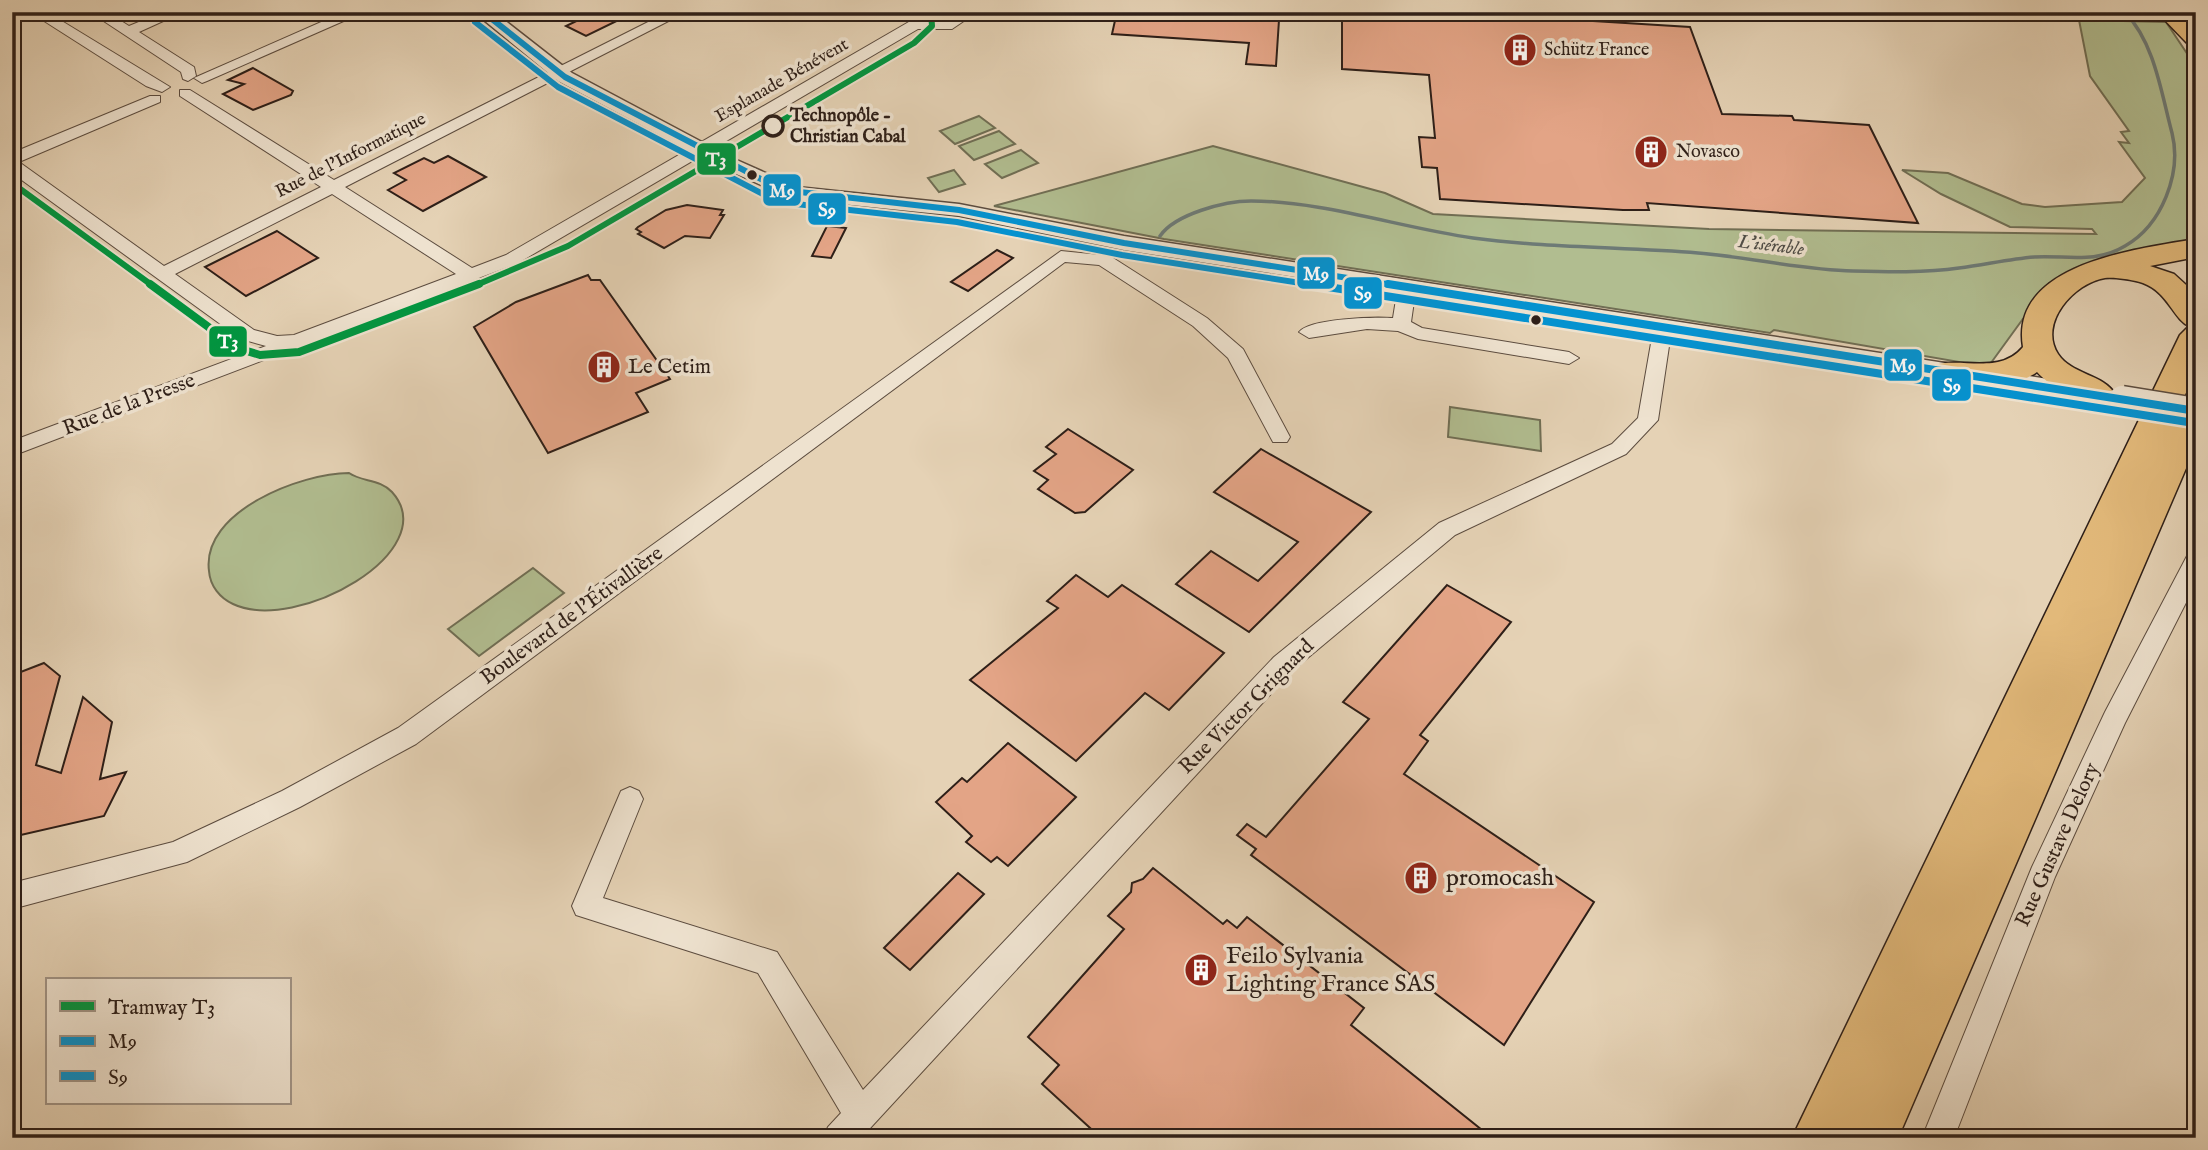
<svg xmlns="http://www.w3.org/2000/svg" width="2208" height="1150" viewBox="0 0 2208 1150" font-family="'IM FELL English',serif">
  <rect width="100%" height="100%" fill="#e5d2b5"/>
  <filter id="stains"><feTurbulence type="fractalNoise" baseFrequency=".00286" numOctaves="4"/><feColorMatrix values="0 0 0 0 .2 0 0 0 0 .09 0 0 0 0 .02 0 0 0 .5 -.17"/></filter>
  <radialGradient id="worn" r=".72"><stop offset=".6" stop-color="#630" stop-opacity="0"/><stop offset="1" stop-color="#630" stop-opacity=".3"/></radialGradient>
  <g fill="#b1bd90" stroke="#706e54" stroke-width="2">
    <path d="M2079 20 2166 22 2196 67V241L2049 283 1988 367 1774 330 1770 333 1164 239 994 206 1213 146 1385 193 1433 214 1709 229 2096 234 2092 229 2010 227 1941 194 1902 170 1948 173 2022 204 2045 207 2122 202 2145 178 2119 142 2129 143 2121 132 2129 131 2090 76Z"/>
    <path d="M979 116 995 128 955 144 940 131Z"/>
    <path d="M999 131 1015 144 974 160 959 146Z"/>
    <path d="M1021 150 1038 163 1002 178 985 164Z"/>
    <path d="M954 170 965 184 939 192 928 178Z"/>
    <path d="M1450 407 1540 420 1541 451 1448 437Z"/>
    <path d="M349 473C362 482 380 479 392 492 445 551 296 634 233 604 220 598 210 586 209 571 201 511 302 473 349 473Z"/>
    <path d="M533 568 564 593 479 656 448 629Z"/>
  </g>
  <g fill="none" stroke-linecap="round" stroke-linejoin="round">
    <path stroke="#6d7a76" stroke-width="3.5" d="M1160 236C1175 214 1225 201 1251 201 1322 201 1402 228 1473 238 1547 248 1623 247 1698 253 1749 257 1801 270 1853 271 1887 272 1925 273 1959 268 1984 265 2009 259 2034 257 2066 255 2096 264 2125 246 2162 225 2182 173 2172 133 2161 92 2155 44 2125 12"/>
  </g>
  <g fill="#e3a486" stroke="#2e1f18" stroke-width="2">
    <path d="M595 12H635L586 36 566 26Z"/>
    <path d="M1188 12 1228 13 1227 17 1279 20 1276 66 1246 64 1249 43 1112 34 1116 16 1187 21Z"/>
    <path d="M1342 12H1447L1690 27 1722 114 1792 116 1794 120 1869 125 1918 223 1647 203 1649 210H1623L1440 199 1437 168 1422 167 1419 137 1435 138 1429 75 1342 69Z"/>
    <path d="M253 68 293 91 291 95 253 110 223 94 244 84 228 80Z"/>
    <path d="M448 156 486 177 423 211 388 190 406 180 394 173 424 158 434 163Z"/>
    <path d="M687 205 723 210 720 215H724L710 238 685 236 664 248 638 234 641 232 636 229 638 227 666 210Z"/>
    <path d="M827 226 846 228 831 258 812 256Z"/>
    <path d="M277 231 318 258 246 296 205 267Z"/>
    <path d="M997 250 1013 258 968 291 951 282Z"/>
    <path d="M588 275 591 280H600L670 379 636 393 648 412 548 453 474 327 516 302Z"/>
    <path d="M1068 429 1133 470 1085 512 1075 513 1038 489 1048 480 1034 471 1056 454 1046 447Z"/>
    <path d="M1261 449 1371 512 1249 632 1176 584 1211 551 1258 581 1298 542 1214 492Z"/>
    <path d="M1076 575 1108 597 1122 585 1224 653 1169 710 1145 693 1076 761 970 680 1058 608 1047 601Z"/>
    <path d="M1447 585 1511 622 1420 735 1428 741 1404 774 1594 902 1504 1045 1251 855 1256 849 1237 835 1247 824 1266 837 1369 719 1343 702Z"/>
    <path d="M44 663 60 676 36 765 61 773 83 697 112 722 100 779 126 772 104 816 12 837V692L18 673Z"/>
    <path d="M1008 743 1076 797 1008 866 997 857 991 862 966 842 972 836 936 802 962 778 967 782Z"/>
    <path d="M1153 868 1223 924 1227 920 1237 928 1247 917 1364 1008 1351 1025 1492 1138H1101L1042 1084 1059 1065 1028 1037 1124 929 1108 916 1131 892 1132 883 1143 879Z"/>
    <path d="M958 873 984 894 910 970 884 948Z"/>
  </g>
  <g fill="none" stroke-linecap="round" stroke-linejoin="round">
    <defs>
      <g id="minor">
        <path d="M12 12H28L12 22Z"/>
        <path d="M30 12H47L170 87 162 92 146 86Z"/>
        <path d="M90 12H107L129 26 163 12H183L139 32 194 67 196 76 188 81 183 79 181 72Z"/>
        <path d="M344 12H364L207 81 202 83 194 78Z"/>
        <path d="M668 12H686L345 187 472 268 506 255 926 12H944L931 21C950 22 957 12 977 12L952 29H918L518 263 12 456V441L266 346 241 339 12 173V153L150 96H160V102L19 162 164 266 321 187 180 96V90H190L334 180ZM332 194 456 274 294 335 277 336 254 330 175 274Z"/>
        <path d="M1061 251 1110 256 1207 318 1243 349 1290 437 1287 442H1273L1228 358 1193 326 1099 265 1065 262 416 744 300 807 187 862 12 909V883L173 842 282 791 398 728Z"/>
        <path d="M1407 281 1416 287 1411 322 1422 328 1569 352 1579 358 1569 364 1418 339 1398 331 1367 329 1309 338 1299 332C1310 318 1375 317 1393 318L1398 287Z"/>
        <path d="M1663 320 1672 326 1658 420 1626 454 1455 535 1292 671 861 1138H823L828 1127 841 1113 758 973 576 915 572 906 621 791 630 787 639 791 643 799 603 898 777 952 863 1090 1274 657 1439 523 1612 444 1638 418 1654 326Z"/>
        <path d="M2196 551V583L2125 723 2055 877 1954 1138H1922L2032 867 2105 712 2188 554Z"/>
      </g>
      <path id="tertiary" d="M474 12H494L572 73 730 157 797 187 959 204 1124 236 2093 386 2102 388 2105 394 2102 400 2093 402 1124 250 959 216 793 199 716 165 558 81Z"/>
      <g id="motorway">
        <path d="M2157 12H2183L2196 24V45L2187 43Z"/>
        <path d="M2196 239V257L2150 266 2174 274 2196 294V371L2184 397 2196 393V445L1898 1138H1792L2180 335 2189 326C2174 320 2168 292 2143 283 2134 280 2115 277 2105 278 2074 283 2038 323 2058 354 2072 375 2103 374 2115 394L2110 402C2085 409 2054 390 2037 372 2010 391 1964 389 1933 381L1928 373 1933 365C1963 357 2000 375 2023 347 2009 263 2138 249 2196 239Z"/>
      </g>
    </defs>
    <use href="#minor" stroke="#5c4c3f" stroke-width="2"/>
    <use href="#tertiary" stroke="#5c4c3f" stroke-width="3"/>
    <use href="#motorway" stroke="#2e1f18" stroke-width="3"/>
    <use href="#minor" fill="#eee2cf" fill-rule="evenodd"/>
    <use href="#tertiary" fill="#eee2cf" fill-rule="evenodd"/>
    <use href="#motorway" fill="#e2b97a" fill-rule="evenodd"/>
    <defs>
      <path id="tertiary-bridge" d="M2122 399 2196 411"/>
    </defs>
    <use href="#tertiary-bridge" stroke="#5c4c3f" stroke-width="29" stroke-linecap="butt"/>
    <use href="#tertiary-bridge" stroke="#eee2cf" stroke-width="26"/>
    <defs>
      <path id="bus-1-far1" d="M483 12 565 77 782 190 959 210 1124 243 1399 286"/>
      <path id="bus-1" d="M1388 284 2196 411"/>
      <path id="bus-2-far1" d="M475 22 558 87 778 202 957 222 1122 255 1320 286"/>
      <path id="bus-2" d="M1309 284 2194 423"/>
    </defs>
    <use href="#bus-1-far1" stroke="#eee2cf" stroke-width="10"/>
    <use href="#bus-1" stroke="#eee2cf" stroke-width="13"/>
    <use href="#bus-2-far1" stroke="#eee2cf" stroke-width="10"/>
    <use href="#bus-2" stroke="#eee2cf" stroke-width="13"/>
    <use href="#bus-1-far1" stroke="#0592cf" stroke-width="6"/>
    <use href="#bus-1" stroke="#0592cf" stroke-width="8"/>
    <use href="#bus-2-far1" stroke="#0592cf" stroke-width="6"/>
    <use href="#bus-2" stroke="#0592cf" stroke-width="8"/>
    <defs>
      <g id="tram-1-far1">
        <path d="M12 183 153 286"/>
        <path d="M474 286 568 246 914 43 932 26 931 12"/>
      </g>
      <path id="tram-1" d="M150 284 237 348 260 355 299 352 479 284"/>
    </defs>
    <use href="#tram-1-far1" stroke="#eee2cf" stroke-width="10"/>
    <use href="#tram-1" stroke="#eee2cf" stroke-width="13"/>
    <use href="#tram-1-far1" stroke="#009640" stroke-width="6"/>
    <use href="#tram-1" stroke="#009640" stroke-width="8"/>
  </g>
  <defs>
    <symbol id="building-disc" viewBox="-11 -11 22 22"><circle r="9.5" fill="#8f2418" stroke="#eee2cf"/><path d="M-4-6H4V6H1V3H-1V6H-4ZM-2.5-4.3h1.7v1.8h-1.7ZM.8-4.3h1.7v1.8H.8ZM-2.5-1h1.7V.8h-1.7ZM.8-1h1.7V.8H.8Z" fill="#fff"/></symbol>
  </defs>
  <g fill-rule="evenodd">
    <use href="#building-disc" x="1501" y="31" width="38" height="38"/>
    <use href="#building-disc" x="1632" y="133" width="38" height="38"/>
    <use href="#building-disc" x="585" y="348" width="38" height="38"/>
    <use href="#building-disc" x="1402" y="859" width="38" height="38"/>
    <use href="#building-disc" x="1182" y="951" width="38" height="38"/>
  </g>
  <circle fill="#eee2cf" stroke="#2e1f18" stroke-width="3.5" cx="773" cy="126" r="10"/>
  <g fill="#2e1f18" stroke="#eee2cf" stroke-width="2.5">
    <circle cx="752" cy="175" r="6"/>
    <circle cx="1536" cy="320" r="6"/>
  </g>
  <g text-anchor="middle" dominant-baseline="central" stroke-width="7" stroke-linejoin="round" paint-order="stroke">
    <g font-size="18" fill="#2e1f18" stroke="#eee2cf" text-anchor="start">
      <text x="1544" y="50">Schütz France</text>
      <text x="1676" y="152">Novasco</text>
    </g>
    <g font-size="18" fill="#2e1f18" stroke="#eee2cf">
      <text transform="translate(782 81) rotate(-30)">Esplanade Bénévent</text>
      <text transform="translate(351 156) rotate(-27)">Rue de l'Informatique</text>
    </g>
    <g font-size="18" font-weight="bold" fill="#2e1f18" stroke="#eee2cf" text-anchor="start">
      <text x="790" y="116">Technopôle -<tspan x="790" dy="21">Christian Cabal</tspan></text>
    </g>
    <g font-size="19" font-style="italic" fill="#4e4c47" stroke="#eee2cf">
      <text transform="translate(1771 246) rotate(7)">L'isérable</text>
    </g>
    <g font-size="21" fill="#2e1f18" stroke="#eee2cf" text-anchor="start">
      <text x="628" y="367">Le Cetim</text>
    </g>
    <g font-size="21" fill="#2e1f18" stroke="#eee2cf">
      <text transform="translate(129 405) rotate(-21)">Rue de la Presse</text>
      <text transform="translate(572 616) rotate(-36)">Boulevard de l'Étivallière</text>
      <text transform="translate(1247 707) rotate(-45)">Rue Victor Grignard</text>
      <text transform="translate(2058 845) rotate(-66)">Rue Gustave Delory</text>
    </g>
    <g font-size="24" fill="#2e1f18" stroke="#eee2cf" text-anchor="start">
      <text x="1446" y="878">promocash</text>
      <text x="1226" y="956">Feilo Sylvania<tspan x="1226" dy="28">Lighting France SAS</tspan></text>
    </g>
  </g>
  <g stroke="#eee2cf" stroke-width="2.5">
    <rect x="696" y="142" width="41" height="34" rx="7" fill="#009640"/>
    <rect x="762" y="173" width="40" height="34" rx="7" fill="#0592cf"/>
    <rect x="807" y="192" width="40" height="34" rx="7" fill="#0592cf"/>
    <rect x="1296" y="256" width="40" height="34" rx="7" fill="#0592cf"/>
    <rect x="1343" y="276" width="40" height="34" rx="7" fill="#0592cf"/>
    <rect x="208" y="325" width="40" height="33" rx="7" fill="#009640"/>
    <rect x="1883" y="348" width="40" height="34" rx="7" fill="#0592cf"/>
    <rect x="1931" y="368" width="41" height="34" rx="7" fill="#0592cf"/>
  </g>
  <g font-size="19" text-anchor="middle" font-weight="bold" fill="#fff">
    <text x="716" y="166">T3</text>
    <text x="782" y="197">M9</text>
    <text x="827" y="216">S9</text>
    <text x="1316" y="280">M9</text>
    <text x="1363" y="300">S9</text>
    <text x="228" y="348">T3</text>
    <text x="1903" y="372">M9</text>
    <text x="1952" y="392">S9</text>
  </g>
  <rect width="2208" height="1150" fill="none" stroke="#e5d2b5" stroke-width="42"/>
  <rect x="14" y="14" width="2180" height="1122" fill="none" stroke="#2e1f18" stroke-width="3.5"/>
  <rect x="21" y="21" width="2166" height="1108" fill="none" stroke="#2e1f18" stroke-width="2"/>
  <rect x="46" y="978" width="245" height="126" fill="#eee2cf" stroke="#a19486" stroke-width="2"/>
  <rect x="60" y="1001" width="35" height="10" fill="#009640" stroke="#a19486" stroke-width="2"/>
  <text x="108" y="1014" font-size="21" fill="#2e1f18">Tramway T3</text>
  <rect x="60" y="1036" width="35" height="10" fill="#0592cf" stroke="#a19486" stroke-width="2"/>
  <text x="108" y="1048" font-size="21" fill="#2e1f18">M9</text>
  <rect x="60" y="1071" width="35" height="10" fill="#0592cf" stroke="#a19486" stroke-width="2"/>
  <text x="108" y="1084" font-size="21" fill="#2e1f18">S9</text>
  <rect width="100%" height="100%" filter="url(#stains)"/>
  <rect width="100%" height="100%" fill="url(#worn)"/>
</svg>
